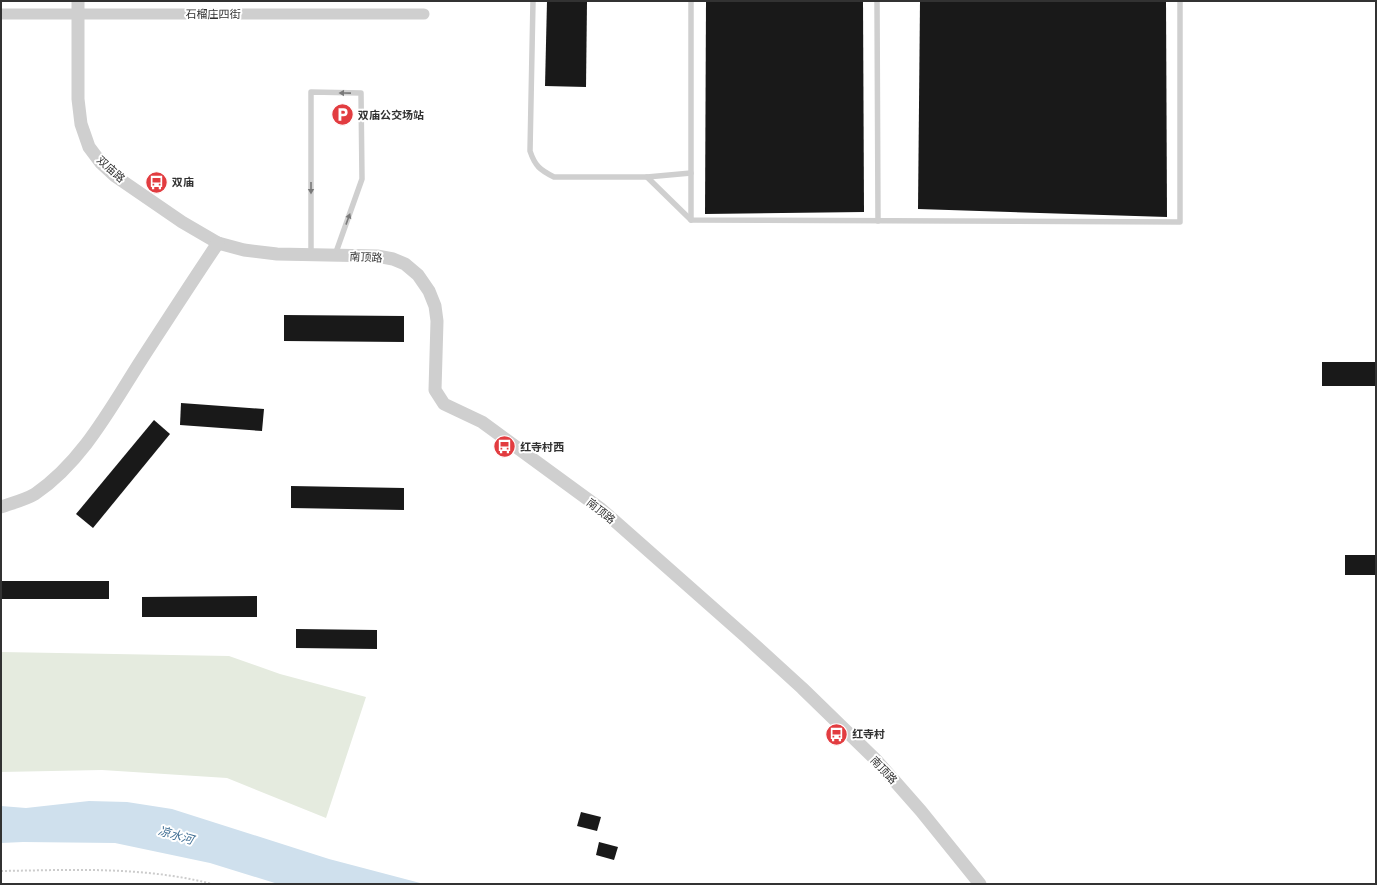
<svg xmlns="http://www.w3.org/2000/svg" width="1377" height="885" viewBox="0 0 1377 885" font-family="'PT Sans Narrow','Noto Sans SC',sans-serif">
  <rect width="100%" height="100%" fill="#fff"/>
  <path fill="#e5ebdf" d="M1 652 229 656 280 674 366 697 326 818 227 778 102 770 1 772Z"/>
  <path fill="#cfe0ed" d="M89 801 127 802 172 809 329 859 424 884H278L210 863 115 843 23 842 1 843V806L26 808Z"/>
  <g fill="#191919">
    <path d="M547 1 587 2 586 87 545 86Z"/>
    <path d="M706 1H863L864 212 705 214Z"/>
    <path d="M920 1H1166L1167 217 918 209Z"/>
    <path d="M284 315 404 316V342L284 341Z"/>
    <rect x="1322" y="362" width="54" height="24"/>
    <path d="M181 403 264 409 262 431 180 425Z"/>
    <path d="M154 420 170 434 93 528 76 514Z"/>
    <path d="M291 486 404 488V510L291 508Z"/>
    <rect x="1345" y="555" width="31" height="20"/>
    <rect x="1" y="581" width="108" height="18"/>
    <path d="M257 596V617H142V597Z"/>
    <path d="M296 629 377 630V649L296 648Z"/>
    <path d="M581 812 601 817 597 831 577 826Z"/>
    <path d="M599 842 618 847 614 860 596 855Z"/>
  </g>
  <g fill="none" stroke-linecap="round" stroke-linejoin="round">
    <path stroke="#ccc" stroke-width="2" stroke-dasharray="2 2" stroke-linecap="butt" d="M1 871C71 870 143 866 212 884"/>
    <g stroke="#cfcfcf" stroke-width="5.5">
      <path d="M533 1 530 151C535 166 540 170 554 177H647"/>
      <path d="M691 1V220L1180 222V1"/>
      <path d="M877 1 878 221"/>
      <path d="M691 173 647 177 691 220"/>
      <path d="M311 254V92L361 93 362 179 335 255"/>
    </g>
    <path stroke="#cfcfcf" stroke-width="11" d="M1 14H424"/>
    <g stroke="#cfcfcf" stroke-width="13">
      <path d="M78 1V99L81 124 89 147 101 163 115 176 182 222 218 243 244 250 277 254 377 256 393 259 405 264 418 275 429 291 435 306 437 321 435 390 444 404 482 422 601 509 746 637 802 688 877 761 921 811 980 884"/>
      <path d="M1 507C12 503 25 500 35 494 82 462 110 409 140 362 166 322 191 283 218 243"/>
    </g>
  </g>
  <defs><path id="oneway-solid" d="M-6-.8H1V-3.2L6.5 0L1 3.2V.8H-6Z"/></defs>
  <g fill="#797979">
    <use href="#oneway-solid" transform="translate(345 93) rotate(-179)"/>
    <use href="#oneway-solid" transform="translate(311 188) rotate(90)"/>
    <use href="#oneway-solid" transform="translate(348 219) rotate(-70)"/>
  </g>
  <defs>
    <symbol id="parking-disc" viewBox="-11 -11 22 22"><circle r="9.5" fill="#e23c40" stroke="#fff"/><path d="M-3.5-5.5H1a3.5 3.5 0 0 1 0 7H-1V5.5H-3.5ZM-1-3.4V-.6H.8a1.4 1.4 0 0 0 0-2.8Z" fill="#fff"/></symbol>
    <symbol id="bus-disc" viewBox="-11 -11 22 22"><circle r="9.5" fill="#e23c40" stroke="#fff"/><path d="M-5-6H5V4H4V6H2V4H-2V6H-4V4H-5ZM-3.5-4V0h7V-4ZM-3.5 1.2v1.5H-2V1.2ZM2 1.2v1.5H3.5V1.2Z" fill="#fff"/></symbol>
  </defs>
  <g fill-rule="evenodd">
    <use href="#parking-disc" x="330" y="102" width="25" height="25"/>
    <use href="#bus-disc" x="144" y="170" width="25" height="25"/>
    <use href="#bus-disc" x="492" y="434" width="25" height="25"/>
    <use href="#bus-disc" x="824" y="722" width="25" height="25"/>
  </g>
  <g text-anchor="middle" dominant-baseline="central" stroke-width="4" stroke-linejoin="round" paint-order="stroke">
    <g font-size="11" fill="#323232" stroke="#fff">
      <text x="213" y="14">石榴庄四街</text>
      <text transform="translate(111 169) rotate(42)">双庙路</text>
      <text transform="translate(366 257) rotate(3)">南顶路</text>
      <text transform="translate(601 511) rotate(39)">南顶路</text>
      <text transform="translate(884 770) rotate(47)">南顶路</text>
    </g>
    <g font-size="11" font-weight="bold" fill="#323232" stroke="#fff" text-anchor="start">
      <text x="358" y="115">双庙公交场站</text>
      <text x="172" y="182">双庙</text>
      <text x="520" y="447">红寺村西</text>
      <text x="852" y="734">红寺村</text>
    </g>
    <g font-size="12" font-style="italic" fill="#416f94" stroke="#fff">
      <text transform="translate(176 835) rotate(16)">凉水河</text>
    </g>
  </g>
  <rect width="1377" height="885" fill="none" stroke="#323232" stroke-width="4"/>
</svg>
